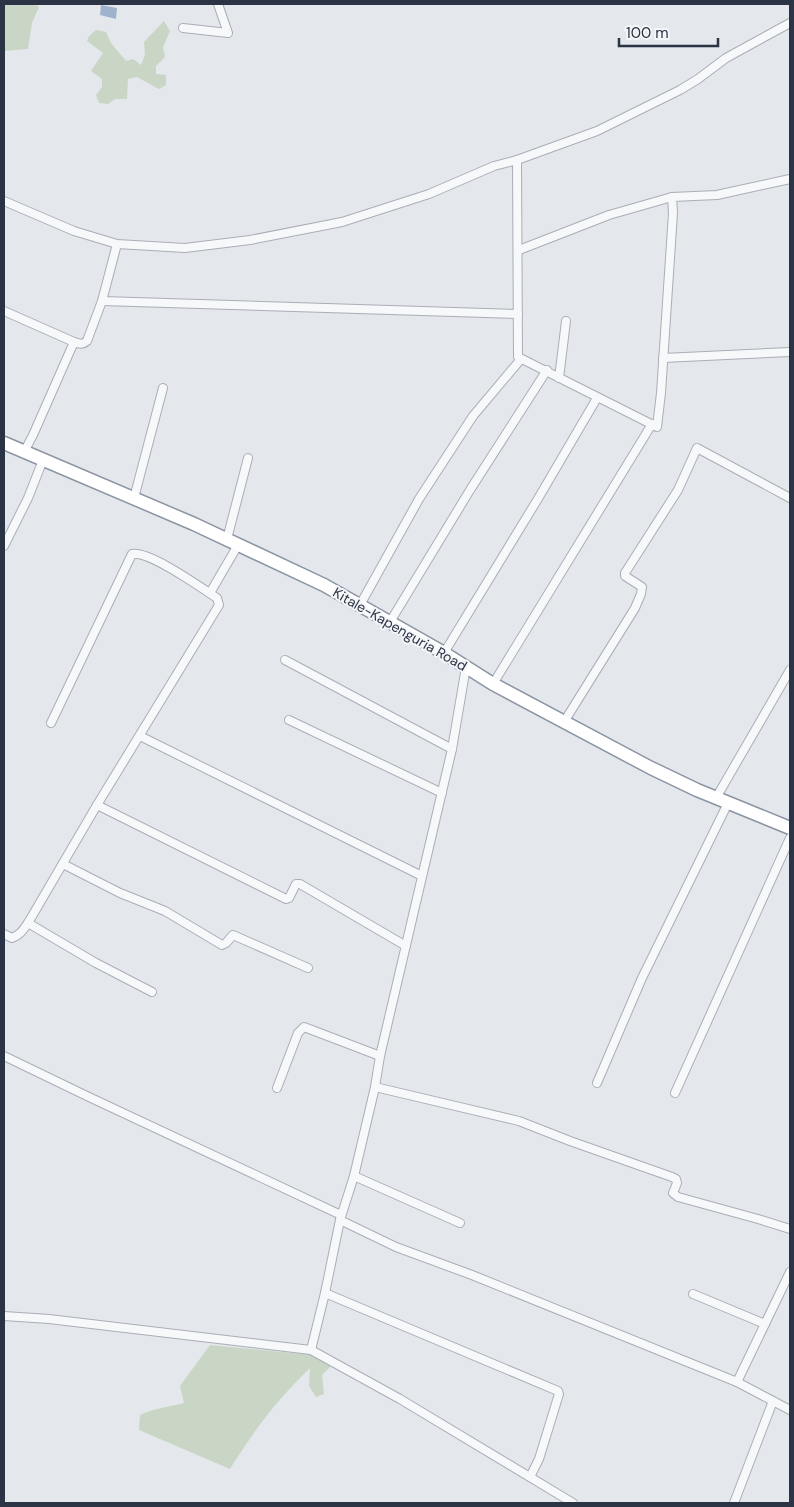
<svg xmlns="http://www.w3.org/2000/svg" width="794" height="1507" viewBox="0 0 794 1507" font-family="'DM Sans',sans-serif">
  <rect width="100%" height="100%" fill="#e4e7ec"/>
  <g fill="#c9d6c5">
    <path d="M4 4H35L39 7 32 23 28 49 4 51Z"/>
    <path d="M164 21 170 31 163 47 165 57 156 66V74L166 75V85L159 89 137 77 128 79 127 99H115L108 104 99 103 96 95 102 87V79L91 71 103 53 87 41 89 36 96 30 106 32 111 43 126 61 133 59 141 65 145 55 144 42Z"/>
    <path d="M210 1345 312 1355 331 1366 322 1375 324 1394 316 1397 309 1386 310 1368C276 1401 255 1429 230 1469L139 1430 140 1415C154 1408 169 1407 184 1403L180 1386Z"/>
  </g>
  <path fill="#9fb4cc" d="M101 5 117 8 116 19 100 15Z"/>
  <g fill="none" stroke-linecap="round" stroke-linejoin="round">
    <defs>
      <g id="minor">
        <path d="M183 28 228 33 218 4"/>
        <path d="M517 160 518 357 657 427 661 393 673 213 672 197 717 195 790 179"/>
        <path d="M4 201 74 231 117 244 185 248 250 240 342 222 429 194 494 166 517 160 597 131 680 90 698 79 726 58 790 23"/>
        <path d="M519 250 609 215 672 197"/>
        <path d="M102 301 518 314"/>
        <path d="M4 311 74 342C79 344 82 345 87 341L102 301 117 244"/>
        <path d="M663 358 790 352"/>
        <path d="M559 378 566 321"/>
        <path d="M24 452 33 435 74 342"/>
        <path d="M134 498 163 388"/>
        <path d="M227 539 248 458"/>
        <path d="M4 546 28 498 43 460"/>
        <path d="M210 593 238 545"/>
        <path d="M360 605 419 499 473 416 521 359"/>
        <path d="M390 622 470 490 547 370"/>
        <path d="M444 653 539 497 597 398"/>
        <path d="M285 660 452 749"/>
        <path d="M493 684 652 424"/>
        <path d="M289 720 442 793"/>
        <path d="M564 722 635 608 641 594 642 587 625 576V573L678 490 697 448 790 498"/>
        <path d="M140 736 422 876"/>
        <path d="M716 798 790 670"/>
        <path d="M97 805 286 899 289 898 296 884H300L406 946"/>
        <path d="M63 864 120 893 165 911 222 945 226 943 233 935 308 968"/>
        <path d="M28 923 96 963 152 992"/>
        <path d="M4 934 12 938C20 935 23 930 28 923L97 805 216 610 219 605 217 598C200 587 150 551 132 554L51 723"/>
        <path d="M4 1056 89 1097 341 1215"/>
        <path d="M597 1083 642 978 728 803"/>
        <path d="M375 1087 519 1121 570 1141 672 1177 676 1179 677 1183 673 1193 678 1197 758 1219 790 1229"/>
        <path d="M277 1088 298 1033 304 1027 380 1056"/>
        <path d="M675 1093 790 838"/>
        <path d="M354 1176 460 1223"/>
        <path d="M340 1220 396 1247 472 1275 737 1382 790 1410"/>
        <path d="M325 1293 558 1391 559 1394 539 1459 530 1477"/>
        <path d="M693 1294 765 1324"/>
        <path d="M4 1316 49 1319 311 1350 400 1399 573 1503"/>
        <path d="M311 1350 325 1293 340 1220 354 1176 375 1087 380 1056 452 749 466 667"/>
        <path d="M737 1382 790 1272"/>
        <path d="M734 1503 773 1401"/>
      </g>
      <path id="trunk" d="M4 443 194 524 324 585 444 653 493 684 651 768 697 790 790 828"/>
    </defs>
    <use href="#minor" stroke="#a9aeb7" stroke-width="10"/>
    <use href="#trunk" stroke="#8b94a3" stroke-width="15"/>
    <use href="#minor" stroke="#f7f8fa" stroke-width="8"/>
    <use href="#trunk" stroke="#fff" stroke-width="12"/>
  </g>
  <g text-anchor="middle" dominant-baseline="central" stroke-width="4" stroke-linejoin="round" paint-order="stroke">
    <g font-size="14" fill="#2b3445" stroke="#f4f6f9">
      <text transform="translate(400 629) rotate(30)">Kitale-Kapenguria Road</text>
    </g>
  </g>
  <rect width="794" height="1507" fill="none" stroke="#2b3445" stroke-width="10"/>
  <path d="M619 38v8h99v-8" fill="none" stroke="#2b3445" stroke-width="2.5"/>
  <text x="626" y="38" font-size="15" fill="#2b3445" stroke="#f4f6f9" stroke-width="4" paint-order="stroke">100 m</text>
</svg>
